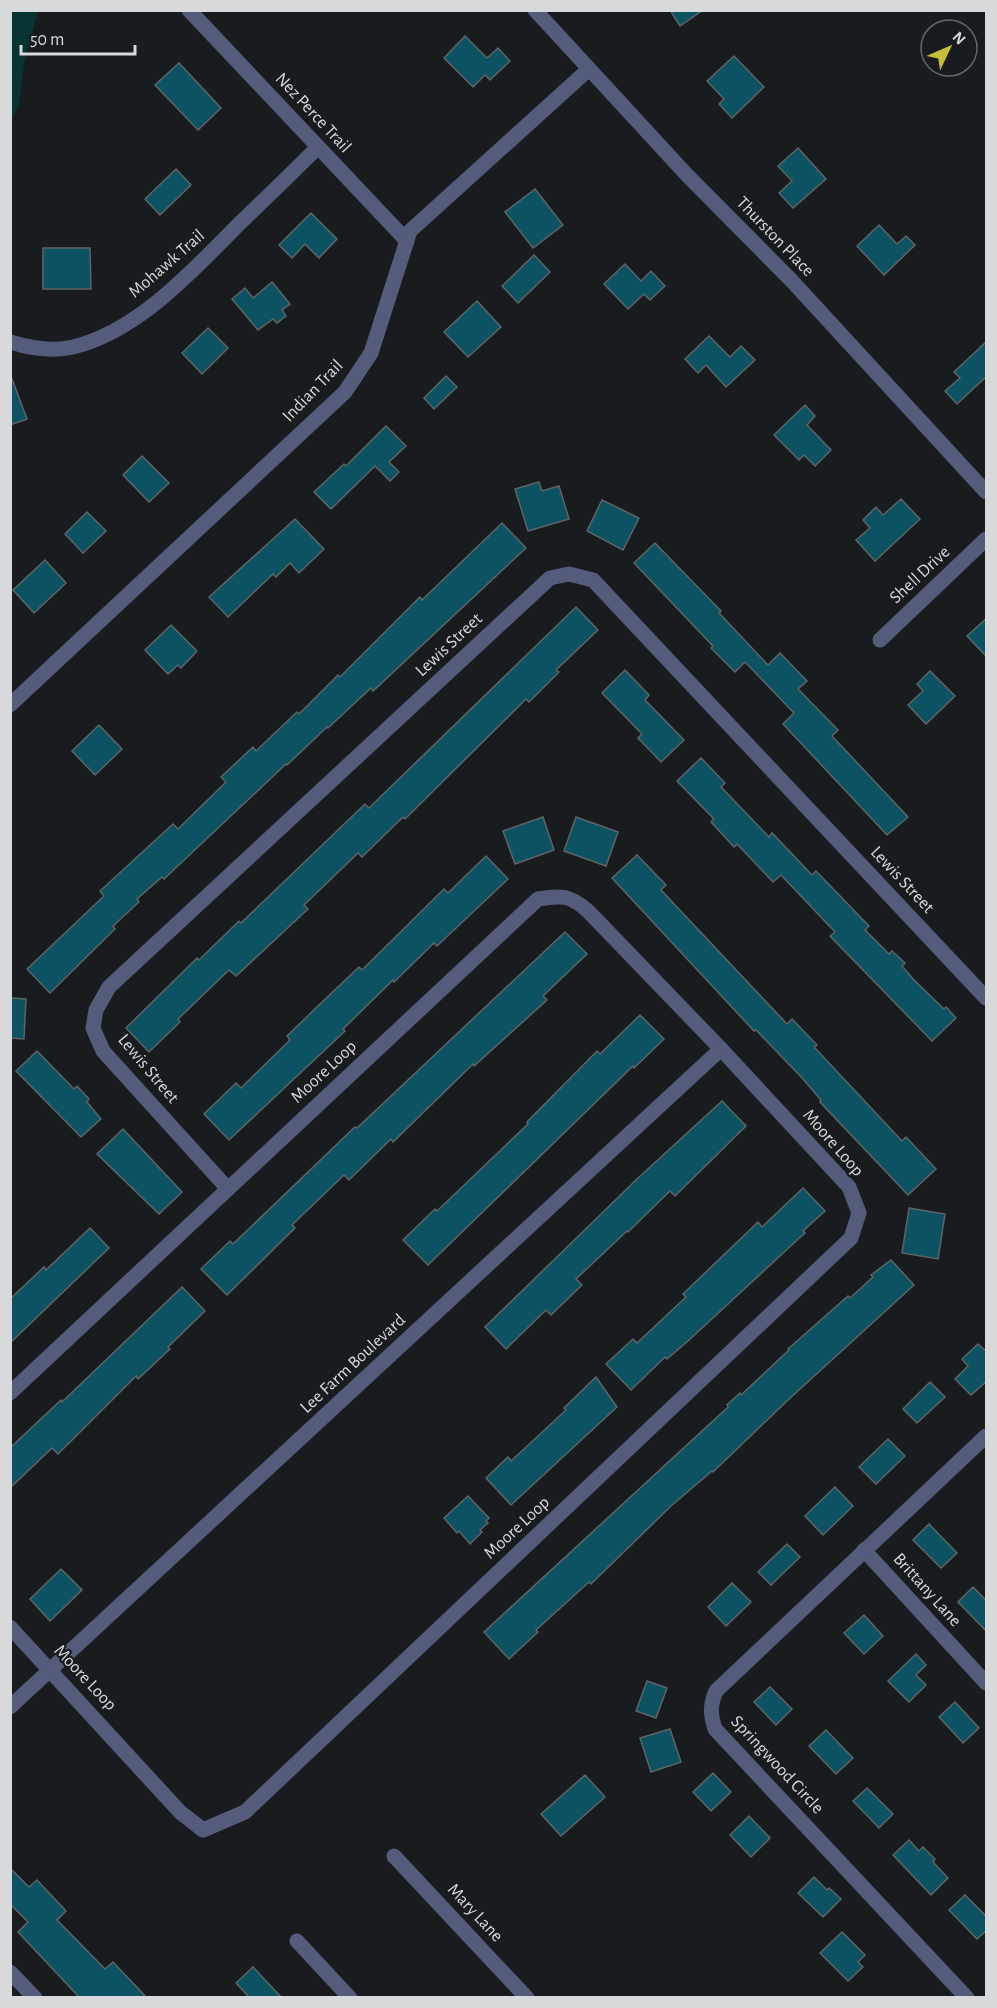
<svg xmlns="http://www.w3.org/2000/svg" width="997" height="2008" viewBox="0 0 997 2008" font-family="'Alegreya Sans',sans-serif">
  <rect width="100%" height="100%" fill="#181c1f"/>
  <path fill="#073432" d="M11 10 38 11 24 63 19 105 13 117 11 118Z"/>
  <g fill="#0d5263" stroke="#5e6466" stroke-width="1.5">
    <path d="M670 10H703L680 26Z"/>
    <path d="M465 36 487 58 498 48 510 61 490 80 485 75 473 87 444 58Z"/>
    <path d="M734 56 764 87 732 118 719 104 724 99 707 81Z"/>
    <path d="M179 63 221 108 198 130 155 85Z"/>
    <path d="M798 148 826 179 793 208 779 193 792 181 778 166Z"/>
    <path d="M176 169 191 185 160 215 145 199Z"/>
    <path d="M535 189 563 225 533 248 505 212Z"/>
    <path d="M311 213 337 239 319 258 305 244 292 258 279 245Z"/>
    <path d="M879 225 897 244 906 236 915 245 884 275 857 246Z"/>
    <path d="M43 248H90L91 289H43Z"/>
    <path d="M534 255 550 272 518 303 502 286Z"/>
    <path d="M625 264 641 281 651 271 665 286 650 300 644 294 628 309 604 284Z"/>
    <path d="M272 282 290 304 282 310 286 316 277 323 273 319 258 330 232 299 245 288 253 298Z"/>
    <path d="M477 301 501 327 468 357 444 332Z"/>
    <path d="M208 328 228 348 202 374 182 353Z"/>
    <path d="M709 336 730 357 741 346 755 360 726 387 706 365 698 373 685 359Z"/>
    <path d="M987 341V376L957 404 945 391 960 378 954 372Z"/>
    <path d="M446 376 457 387 434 409 424 398Z"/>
    <path d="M10 379H12L27 419 10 425Z"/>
    <path d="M805 405 815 416 807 425 831 450 815 466 804 455 799 460 774 435Z"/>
    <path d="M386 426 406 446 389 462 399 472 390 481 375 466 331 509 314 492 344 464 346 466Z"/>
    <path d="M142 456 169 483 149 502 123 475Z"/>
    <path d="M539 482 542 491 559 486 569 519 528 531 515 489Z"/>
    <path d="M901 499 920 519 875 561 856 540 870 528 863 520 876 507 883 515Z"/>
    <path d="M602 500 639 518 623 550 587 531Z"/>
    <path d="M87 512 106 531 83 553 65 534Z"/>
    <path d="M295 519 324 549 299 573 290 563 276 577 273 574 228 617 209 597Z"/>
    <path d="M502 523 526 548 373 691 371 688 328 728 327 727 287 765 286 764 164 879 162 877 137 899 139 902 113 926 115 929 50 993 27 969 104 896 100 891 173 824 178 829 226 782 221 777 253 747 256 751 297 712 299 714 338 675 340 677 420 597 422 600Z"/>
    <path d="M655 543 721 611 719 613 768 665 780 653 807 681 798 689 838 730 832 736 908 817 887 835 783 724 794 713 745 662 735 672 711 648 713 646 634 563Z"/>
    <path d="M45 560 66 583 34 613 13 590Z"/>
    <path d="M576 607 598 630 556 670 559 672 529 702 526 699 405 819 403 817 362 857 358 853 304 905 308 909 236 976 229 970 178 1019 180 1022 149 1052 126 1028 197 958 199 960 239 921 241 923 365 804 369 808Z"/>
    <path d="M987 618V657L967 636Z"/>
    <path d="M171 625 197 651 181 668 178 665 168 674 145 650Z"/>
    <path d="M625 670 649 695 645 700 684 740 661 762 638 738 642 734 602 693Z"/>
    <path d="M930 671 955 696 926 724 908 705 923 691 917 684Z"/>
    <path d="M99 725 122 749 95 775 72 751Z"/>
    <path d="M701 758 725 783 721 787 769 837 772 833 812 875 816 871 869 926 865 930 889 954 892 951 905 963 902 966 914 980 944 1009 946 1007 956 1018 932 1041 830 936 835 932 781 875 773 882 737 844 734 847 711 822 714 819 677 781Z"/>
    <path d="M543 817 554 850 515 864 503 831Z"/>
    <path d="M576 817 618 832 606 866 564 851Z"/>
    <path d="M637 855 666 885 661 890 787 1024 792 1019 817 1045 814 1047 902 1141 906 1137 936 1169 908 1195 820 1102 821 1100 803 1079 756 1030 754 1031 612 878Z"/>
    <path d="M486 856 508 879 437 946 434 943 394 982 393 980 343 1029 345 1031 229 1140 204 1114 236 1083 241 1088 290 1040 287 1036 319 1005 359 967 362 970 444 889 448 893Z"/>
    <path d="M565 932 587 954 543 996 547 1000 474 1066 473 1064 393 1142 391 1139 349 1180 344 1175 292 1225 295 1228 227 1295 201 1269 230 1241 233 1244 355 1127 357 1128Z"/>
    <path d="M10 998 26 999 24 1039 10 1038Z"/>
    <path d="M640 1015 664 1039 634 1068 633 1066 428 1265 403 1240 435 1209 437 1211 528 1124 527 1122 597 1051 600 1054Z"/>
    <path d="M37 1051 74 1089 77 1086 89 1099 87 1102 101 1119 81 1137 16 1071Z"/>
    <path d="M722 1101 746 1126 675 1196 670 1191 628 1232 627 1231 576 1279 582 1285 551 1315 546 1310 506 1349 485 1327 637 1179Z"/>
    <path d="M123 1129 182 1192 159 1214 97 1154Z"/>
    <path d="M803 1188 825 1211 803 1231 805 1233 795 1242 688 1341 667 1359 665 1357 631 1390 606 1364 633 1339 637 1343 686 1297 683 1294 758 1222 762 1227Z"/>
    <path d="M909 1208 945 1214 938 1259 902 1253Z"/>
    <path d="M90 1228 109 1248 10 1343V1299L44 1267 46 1270Z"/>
    <path d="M891 1260 914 1285 788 1400 713 1472 712 1471 671 1506 591 1584 589 1582 536 1630 538 1632 509 1659 484 1632 728 1407 727 1405 740 1393 741 1395 789 1350 788 1349 848 1296 850 1298 873 1277 871 1275Z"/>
    <path d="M182 1287 205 1311 168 1347 170 1349 138 1379 136 1376 58 1454 52 1448 10 1488V1448L61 1400 62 1402Z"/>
    <path d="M978 1344 987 1352V1381L971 1395 955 1379 968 1366 962 1359Z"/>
    <path d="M596 1377 617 1407 511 1505 486 1478 508 1457 511 1461 566 1410 564 1408Z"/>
    <path d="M930 1382 945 1397 917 1423 903 1409Z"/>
    <path d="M888 1439 905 1456 876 1484 859 1467Z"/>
    <path d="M835 1487 853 1506 823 1535 805 1516Z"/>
    <path d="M468 1496 489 1518 486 1521 488 1523 480 1530 482 1532 470 1544 459 1531 457 1533 444 1518Z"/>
    <path d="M929 1524 957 1553 941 1568 913 1540Z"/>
    <path d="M787 1544 800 1557 771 1585 758 1572Z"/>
    <path d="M61 1569 82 1590 50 1621 30 1599Z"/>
    <path d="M732 1583 751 1602 726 1626 708 1607Z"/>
    <path d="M973 1587 987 1601V1632L958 1602Z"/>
    <path d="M864 1615 883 1636 864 1654 844 1633Z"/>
    <path d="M916 1654 926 1665 916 1675 926 1685 909 1702 888 1681Z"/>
    <path d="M647 1681 667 1688 656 1718 636 1711Z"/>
    <path d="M770 1687 792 1709 776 1725 754 1702Z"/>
    <path d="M955 1702 979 1728 963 1743 939 1717Z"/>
    <path d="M670 1729 681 1762 651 1772 640 1738Z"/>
    <path d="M826 1730 853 1758 836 1774 809 1746Z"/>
    <path d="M713 1773 731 1792 711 1811 693 1792Z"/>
    <path d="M585 1775 605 1797 561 1836 541 1814Z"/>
    <path d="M867 1788 893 1814 879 1828 853 1801Z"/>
    <path d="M749 1816 770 1838 751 1857 730 1835Z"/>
    <path d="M909 1840 919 1851 923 1847 935 1859 933 1862 948 1878 931 1895 893 1855Z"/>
    <path d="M10 1868 29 1887 37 1880 66 1911 57 1920 105 1969 113 1962 147 1998H80L18 1932 28 1922 10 1904Z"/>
    <path d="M814 1877 827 1890 829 1888 841 1899 823 1917 798 1893Z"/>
    <path d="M965 1895 987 1917V1930L977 1939 949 1910Z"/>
    <path d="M842 1932 865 1955 858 1962 863 1967 848 1981 820 1953Z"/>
    <path d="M253 1967 282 1998H250L236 1983Z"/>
  </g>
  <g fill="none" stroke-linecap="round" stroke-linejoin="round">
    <g stroke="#555b7b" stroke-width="15">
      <path d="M189 10 407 241"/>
      <path d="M535 10 686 174 791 280 986 492"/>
      <path d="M10 342C30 348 53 352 73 347 139 331 194 269 240 223 266 198 292 173 318 147"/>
      <path d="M880 640 986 539"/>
      <path d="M10 705 345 392 371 353 410 231 589 69"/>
      <path d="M228 1189 103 1051 93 1028 96 1010 109 987 550 578 569 574 593 580 986 998"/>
      <path d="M10 1393 538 899C561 895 570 895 588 911L721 1049 849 1187 859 1213 851 1238 245 1812 203 1830 180 1812 10 1627"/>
      <path d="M864 1550 986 1683"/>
      <path d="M10 1707 721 1049"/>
      <path d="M394 1856 527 1998"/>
      <path d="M297 1941 350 1998"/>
      <path d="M10 1972 35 1998"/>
      <path d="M967 1998 715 1729C710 1714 710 1705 716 1691L986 1436"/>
    </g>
  </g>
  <g text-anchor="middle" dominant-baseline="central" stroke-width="4.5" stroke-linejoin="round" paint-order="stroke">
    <g font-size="18" fill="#d7d9db" stroke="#181c1f">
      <text transform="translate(313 113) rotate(47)">Nez Perce Trail</text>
      <text transform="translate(775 237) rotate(46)">Thurston Place</text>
      <text transform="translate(167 264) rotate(-41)">Mohawk Trail</text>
      <text transform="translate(313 391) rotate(-46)">Indian Trail</text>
      <text transform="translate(920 575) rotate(-43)">Shell Drive</text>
      <text transform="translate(449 645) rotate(-43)">Lewis Street</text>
      <text transform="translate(902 880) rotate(47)">Lewis Street</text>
      <text transform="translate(148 1069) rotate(50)">Lewis Street</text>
      <text transform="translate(324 1072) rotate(-43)">Moore Loop</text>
      <text transform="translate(833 1143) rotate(49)">Moore Loop</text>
      <text transform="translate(353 1364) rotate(-43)">Lee Farm Boulevard</text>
      <text transform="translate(517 1528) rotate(-43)">Moore Loop</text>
      <text transform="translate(927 1590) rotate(48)">Brittany Lane</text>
      <text transform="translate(85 1678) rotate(47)">Moore Loop</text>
      <text transform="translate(777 1765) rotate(47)">Springwood Circle</text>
      <text transform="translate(475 1913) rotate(47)">Mary Lane</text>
    </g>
  </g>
  <rect width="997" height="2008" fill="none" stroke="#d7d9db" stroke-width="24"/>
  <g transform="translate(949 48) rotate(46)"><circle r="28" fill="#181c1f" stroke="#64686a" stroke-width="1.5"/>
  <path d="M0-4.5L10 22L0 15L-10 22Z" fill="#c6bc3d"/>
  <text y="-9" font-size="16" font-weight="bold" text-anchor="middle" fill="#d7d9db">N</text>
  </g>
  <path d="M21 45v9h114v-9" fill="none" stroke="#d7d9db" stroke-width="3"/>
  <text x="30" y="45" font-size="18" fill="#d7d9db" stroke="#181c1f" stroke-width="4.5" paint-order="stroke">50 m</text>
</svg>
